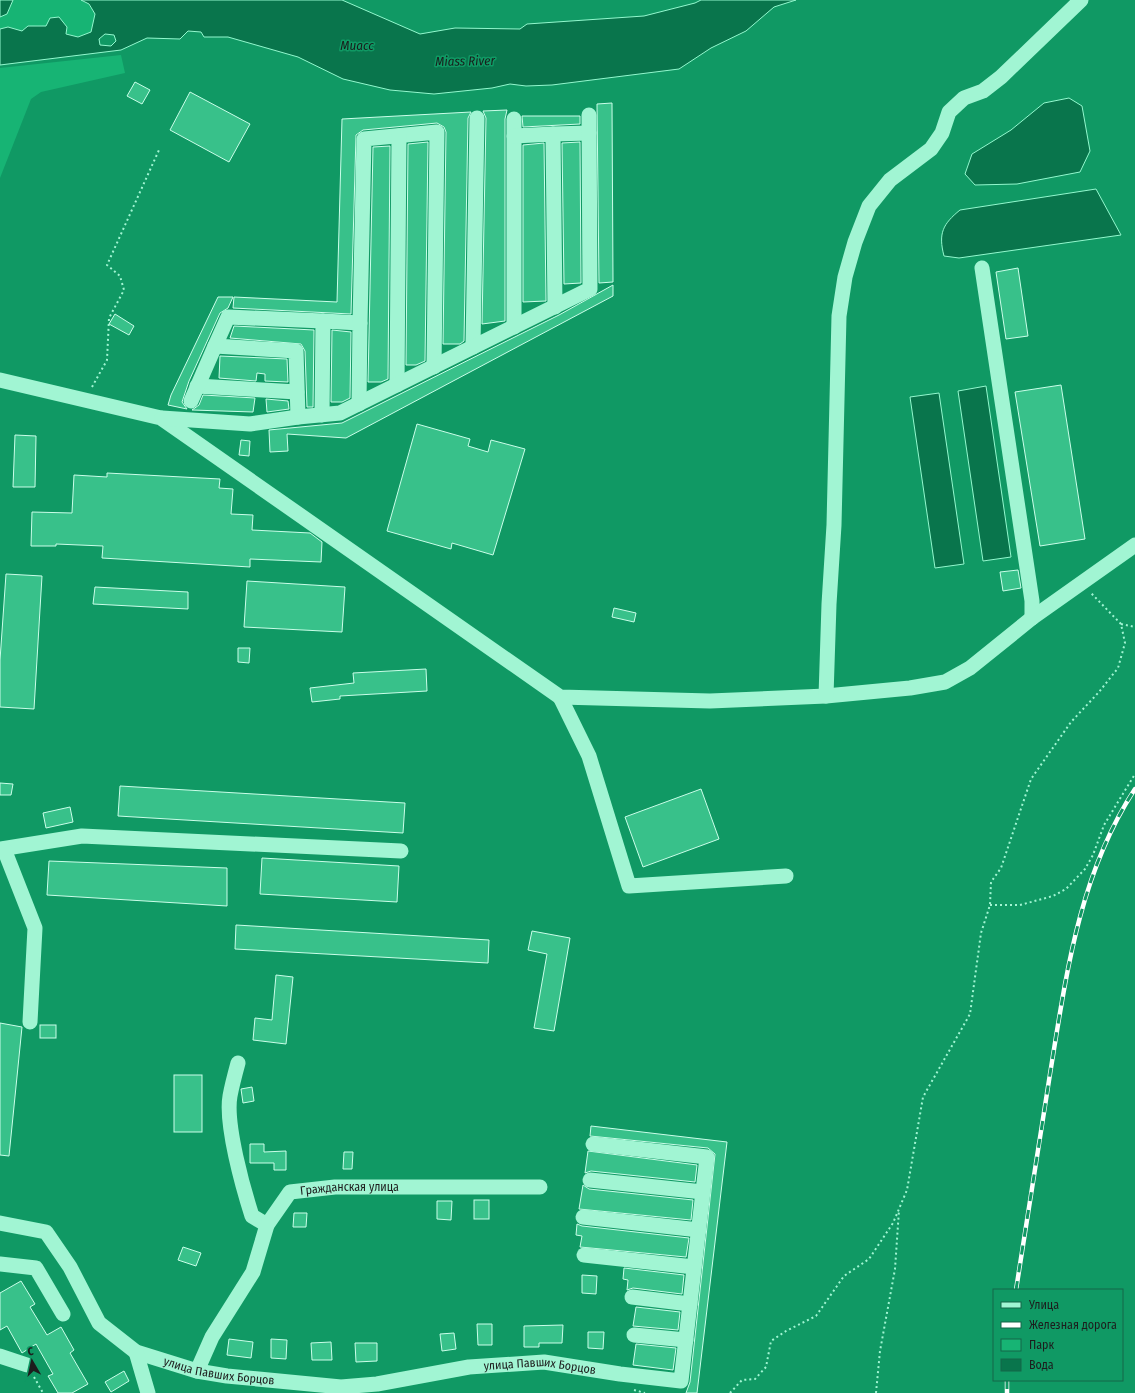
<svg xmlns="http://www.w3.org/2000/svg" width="1135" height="1393" viewBox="0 0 1135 1393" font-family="'Fira Sans Condensed',sans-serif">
  <rect width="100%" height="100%" fill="#109964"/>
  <g fill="#17b474">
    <path d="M13 0H81L88 4 95 14 91 32 78 37C61 33 38 18 22 31L8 27 0 29V17L7 14Z"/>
    <path d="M121 55 125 73 41 92 31 99 0 178V68Z"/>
  </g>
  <g fill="#09754c" stroke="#93f8ce" fill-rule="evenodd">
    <path d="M0 0H13L7 14 0 17Z"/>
    <path d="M81 0H342L420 34 455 28 520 29 527 24 644 16 695 3 701 0H796L774 7 746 31 711 48 679 69 552 85 526 86 510 84 492 88 434 94 390 90 343 79 298 57 228 37H204L201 32 188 31 180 39 147 38 121 50 0 65V29L8 27 22 31 28 26H46L50 18 59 17 67 27 66 34 78 37 91 32 95 14 89 4ZM105 34 114 35 116 41 111 46 100 45 99 39Z"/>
    <path d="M1069 98 1082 106 1090 151 1080 172 1017 184 975 185 965 174 972 154 1011 130 1044 103Z"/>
    <path d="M1096 189 1121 235 959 258 944 256C938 233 943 224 960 210Z"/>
    <path d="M986 386 1011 557 983 561 958 391Z"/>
    <path d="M939 393 964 564 935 568 910 397Z"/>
  </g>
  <g fill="#38c18a" stroke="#cafee9">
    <path d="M135 82 150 90 142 104 127 96Z"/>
    <path d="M190 92 250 124 229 162 170 130Z"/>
    <path d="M612 103 613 282 599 283 597 104Z"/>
    <path d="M507 110 505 119V321L482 324 486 118 483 111Z"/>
    <path d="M471 112 468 118 464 341 460 344H443L446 132 444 127 437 123 363 130 356 135 351 314 233 308 234 297 337 302 342 119Z"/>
    <path d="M522 116H580V124L523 127Z"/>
    <path d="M428 142 425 361 416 365H406L408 144Z"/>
    <path d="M580 142 581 283 564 284 562 143Z"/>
    <path d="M544 143 546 301 523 302V145Z"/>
    <path d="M390 146 388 379 381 382H368L373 147Z"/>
    <path d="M1018 268 1028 336 1006 339 996 272Z"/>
    <path d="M613 285V296L346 438 287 434 288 451 270 452 269 430 342 423 559 315Z"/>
    <path d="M218 297H233L228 308 220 313 189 381 182 402 187 409 168 405 171 395Z"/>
    <path d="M115 314 134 326 129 335 109 324Z"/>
    <path d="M234 326 314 330 313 407H307L305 351 301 344 230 338Z"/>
    <path d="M332 330 351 332 350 398 342 402H331Z"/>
    <path d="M220 356 287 359 288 382 265 381V374L257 373 256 381 219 378Z"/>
    <path d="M1061 385 1085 539 1040 546 1015 392Z"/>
    <path d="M203 395 255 398 253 412 192 410 199 405Z"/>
    <path d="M266 399 288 401 289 409 267 412Z"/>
    <path d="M417 424 470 439 468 446 488 452 491 440 525 449 493 555 452 543 451 549 387 531Z"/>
    <path d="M15 435 36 436 35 487H13Z"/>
    <path d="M241 440 250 441 249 456 239 455Z"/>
    <path d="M107 473 220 479 219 488 233 489 231 514 253 515 252 530 310 533 322 542 321 562 250 559V567L102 558 103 546 56 544V546H31L32 512 72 513 74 475 107 477Z"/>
    <path d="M1018 570 1021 588 1003 591 1000 572Z"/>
    <path d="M6 574 42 576 34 709 0 707V660Z"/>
    <path d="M247 581 345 587 342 632 244 627Z"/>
    <path d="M95 587 188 592V609L93 604Z"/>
    <path d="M614 608 636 613 634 622 612 617Z"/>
    <path d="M238 648H250L249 663 238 662Z"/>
    <path d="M426 669 427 691 340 696V699L312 702 310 688 354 683 353 673Z"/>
    <path d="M0 783 13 784 11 795H0Z"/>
    <path d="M120 786 405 803 403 833 118 816Z"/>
    <path d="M701 789 719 839 643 867 625 817Z"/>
    <path d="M70 807 73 822 46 828 43 813Z"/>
    <path d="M262 858 399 866 397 902 260 894Z"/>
    <path d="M49 861 227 868V906L47 895Z"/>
    <path d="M236 925 489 940 488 963 235 949Z"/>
    <path d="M532 931 570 938 554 1031 534 1028 547 954 528 950Z"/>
    <path d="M276 975 293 977 286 1044 253 1040 255 1018 272 1020Z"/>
    <path d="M0 1023 22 1027 9 1156 0 1155Z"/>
    <rect x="40" y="1025" width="16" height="13"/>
    <rect x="174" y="1075" width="28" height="57"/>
    <path d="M252 1087 254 1101 243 1103 241 1089Z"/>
    <path d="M591 1126 727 1142 697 1393H686L690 1382 715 1154 708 1148 590 1136Z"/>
    <path d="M250 1144H264V1152L286 1151V1170H274V1163H250Z"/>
    <path d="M588 1151 697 1165 695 1182 591 1171 585 1173Z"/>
    <path d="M344 1152H353L352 1169H343Z"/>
    <path d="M583 1185 589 1189 693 1200 691 1220 579 1209Z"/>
    <rect x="474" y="1200" width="15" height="19"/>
    <path d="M437 1201H452L451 1220 437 1219Z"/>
    <path d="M294 1213H307L306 1227H293Z"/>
    <path d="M577 1224 582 1226 689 1238 686 1257 580 1247 582 1236 576 1235Z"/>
    <path d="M183 1247 201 1253 196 1266 178 1260Z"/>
    <path d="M624 1268 684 1275 682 1294 633 1288 627 1290 628 1280 623 1279Z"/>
    <path d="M582 1275 597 1276 596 1294 582 1293Z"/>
    <path d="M21 1281 35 1304 30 1307 47 1335 61 1327 74 1350 70 1353 88 1384 72 1393H58L48 1376 53 1374 36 1344 22 1353 7 1326 0 1330V1293Z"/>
    <path d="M636 1307 680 1312 678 1330 633 1326Z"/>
    <path d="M477 1324H492V1345H478Z"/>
    <path d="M563 1325 562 1343H539V1347H524V1326Z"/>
    <path d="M588 1332H604L603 1349 588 1348Z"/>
    <path d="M454 1333 456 1349 442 1351 440 1334Z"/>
    <path d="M229 1339 253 1342 251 1358 227 1355Z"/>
    <path d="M271 1339 287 1340 286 1359 271 1358Z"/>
    <path d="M331 1342 332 1360H312L311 1343Z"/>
    <path d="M355 1343H377V1361L356 1362Z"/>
    <path d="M636 1344 676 1348 673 1370 633 1365Z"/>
    <path d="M124 1371 129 1381 111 1392 105 1382Z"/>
  </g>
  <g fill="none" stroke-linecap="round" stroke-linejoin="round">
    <g stroke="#a1f5d3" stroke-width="2" stroke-dasharray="2 3" stroke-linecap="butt">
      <path d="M92 387 107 360 109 318 124 290 120 276 107 265 159 150"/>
      <path d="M1121 624 1135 627"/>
      <path d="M990 905H1020L1053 896 1066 889 1085 869 1093 855 1104 825 1135 774"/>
      <path d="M34 1377 43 1393"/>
      <path d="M634 1390 645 1393"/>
      <path d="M730 1393 742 1380 755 1379 766 1367 771 1341 786 1331 816 1316 844 1276 869 1259 893 1223 907 1190 923 1097 970 1014 981 933 990 905 991 882 1001 868 1031 779 1071 722 1099 692 1118 668 1125 643 1121 624 1090 592"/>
      <path d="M876 1393 880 1351 895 1269 899 1210"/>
    </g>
    <g stroke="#a1f5d3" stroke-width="15">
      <path d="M514 119V327"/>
      <path d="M553 134 589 133"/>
      <path d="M514 136 553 134 555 307"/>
      <path d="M982 268 1032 601V618"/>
      <path d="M323 321 360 323 359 404"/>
      <path d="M360 323 364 139 437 132 434 367"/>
      <path d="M473 347 477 118"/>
      <path d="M0 380 161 418 560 697 710 701 826 696 910 688 945 682 970 668 1032 618 1135 545"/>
      <path d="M397 385 399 136"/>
      <path d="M197 386 297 392"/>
      <path d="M191 401 215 346"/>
      <path d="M298 417 296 351 215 346 228 317 323 321 322 415"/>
      <path d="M162 418 250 424 298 417 340 413 590 289 589 115"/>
      <path d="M826 696 829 604 834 525 839 316 845 277 855 242 869 206 890 180 931 149 942 133 949 112 964 98 983 91 1001 77 1081 0"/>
      <path d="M560 697 589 756 629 886 786 876"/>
      <path d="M0 849 82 836 401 851"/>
      <path d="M4 849 35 928 30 1022"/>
      <path d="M238 1063C235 1074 232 1085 230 1096 225 1124 243 1188 252 1216L267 1225"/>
      <path d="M590 1180 703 1192"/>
      <path d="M583 1217 699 1230"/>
      <path id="s1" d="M0 1223 46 1232 70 1267 99 1323 136 1352 197 1371 227 1376 341 1387 377 1384 469 1367 544 1362 620 1374 681 1381 707 1157 593 1144"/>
      <path d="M584 1255 694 1267"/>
      <path d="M0 1264 36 1268 63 1314"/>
      <path d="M632 1297 690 1304"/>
      <path d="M634 1335 686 1340"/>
      <path d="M136 1352 148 1393"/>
      <path d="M0 1356 27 1365"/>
      <path id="s2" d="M197 1371 212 1337 253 1272 267 1225 290 1192 335 1187H540"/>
    </g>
    <defs>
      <g id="rail">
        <path d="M1016 1290C1027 1218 1039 1146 1050 1074 1066 976 1079 874 1135 789"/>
        <path d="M1007 1380V1393"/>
      </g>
    </defs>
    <use href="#rail" stroke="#fff" stroke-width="4.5"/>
    <use href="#rail" stroke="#109964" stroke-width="3" stroke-dasharray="9" stroke-linecap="butt"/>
  </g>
  <g text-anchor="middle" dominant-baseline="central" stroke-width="3" stroke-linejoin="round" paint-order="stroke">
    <g font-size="12" fill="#1d1d1d" stroke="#109964">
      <text stroke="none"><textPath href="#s2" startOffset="263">Гражданская улица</textPath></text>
      <text stroke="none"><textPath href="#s1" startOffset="609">улица Павших Борцов</textPath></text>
      <text stroke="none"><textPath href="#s1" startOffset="285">улица Павших Борцов</textPath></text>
    </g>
    <g font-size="13" font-style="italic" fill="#191d1b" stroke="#109964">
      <text x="357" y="45">Миасс</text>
      <text transform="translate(465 61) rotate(-1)">Miass River</text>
    </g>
  </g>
  <rect x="993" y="1289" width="130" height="92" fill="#109964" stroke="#156748"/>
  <rect x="1001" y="1302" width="20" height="6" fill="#a1f5d3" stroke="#156748"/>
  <text x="1029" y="1309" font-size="12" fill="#1d1d1d">Улица</text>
  <rect x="1001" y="1322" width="20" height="6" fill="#ffffff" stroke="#156748"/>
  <text x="1029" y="1329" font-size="12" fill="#1d1d1d">Железная дорога</text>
  <rect x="1001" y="1339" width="20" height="12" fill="#17b474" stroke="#156748"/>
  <text x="1029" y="1349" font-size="12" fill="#1d1d1d">Парк</text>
  <rect x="1001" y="1359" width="20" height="12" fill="#09754c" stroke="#156748"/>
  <text x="1029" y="1369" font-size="12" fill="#1d1d1d">Вода</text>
  <g transform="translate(32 1361) rotate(351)" stroke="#109964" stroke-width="3" paint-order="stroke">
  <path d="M0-3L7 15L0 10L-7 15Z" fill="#1d1d1d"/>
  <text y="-6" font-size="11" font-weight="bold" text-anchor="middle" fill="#1d1d1d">С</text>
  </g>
</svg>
